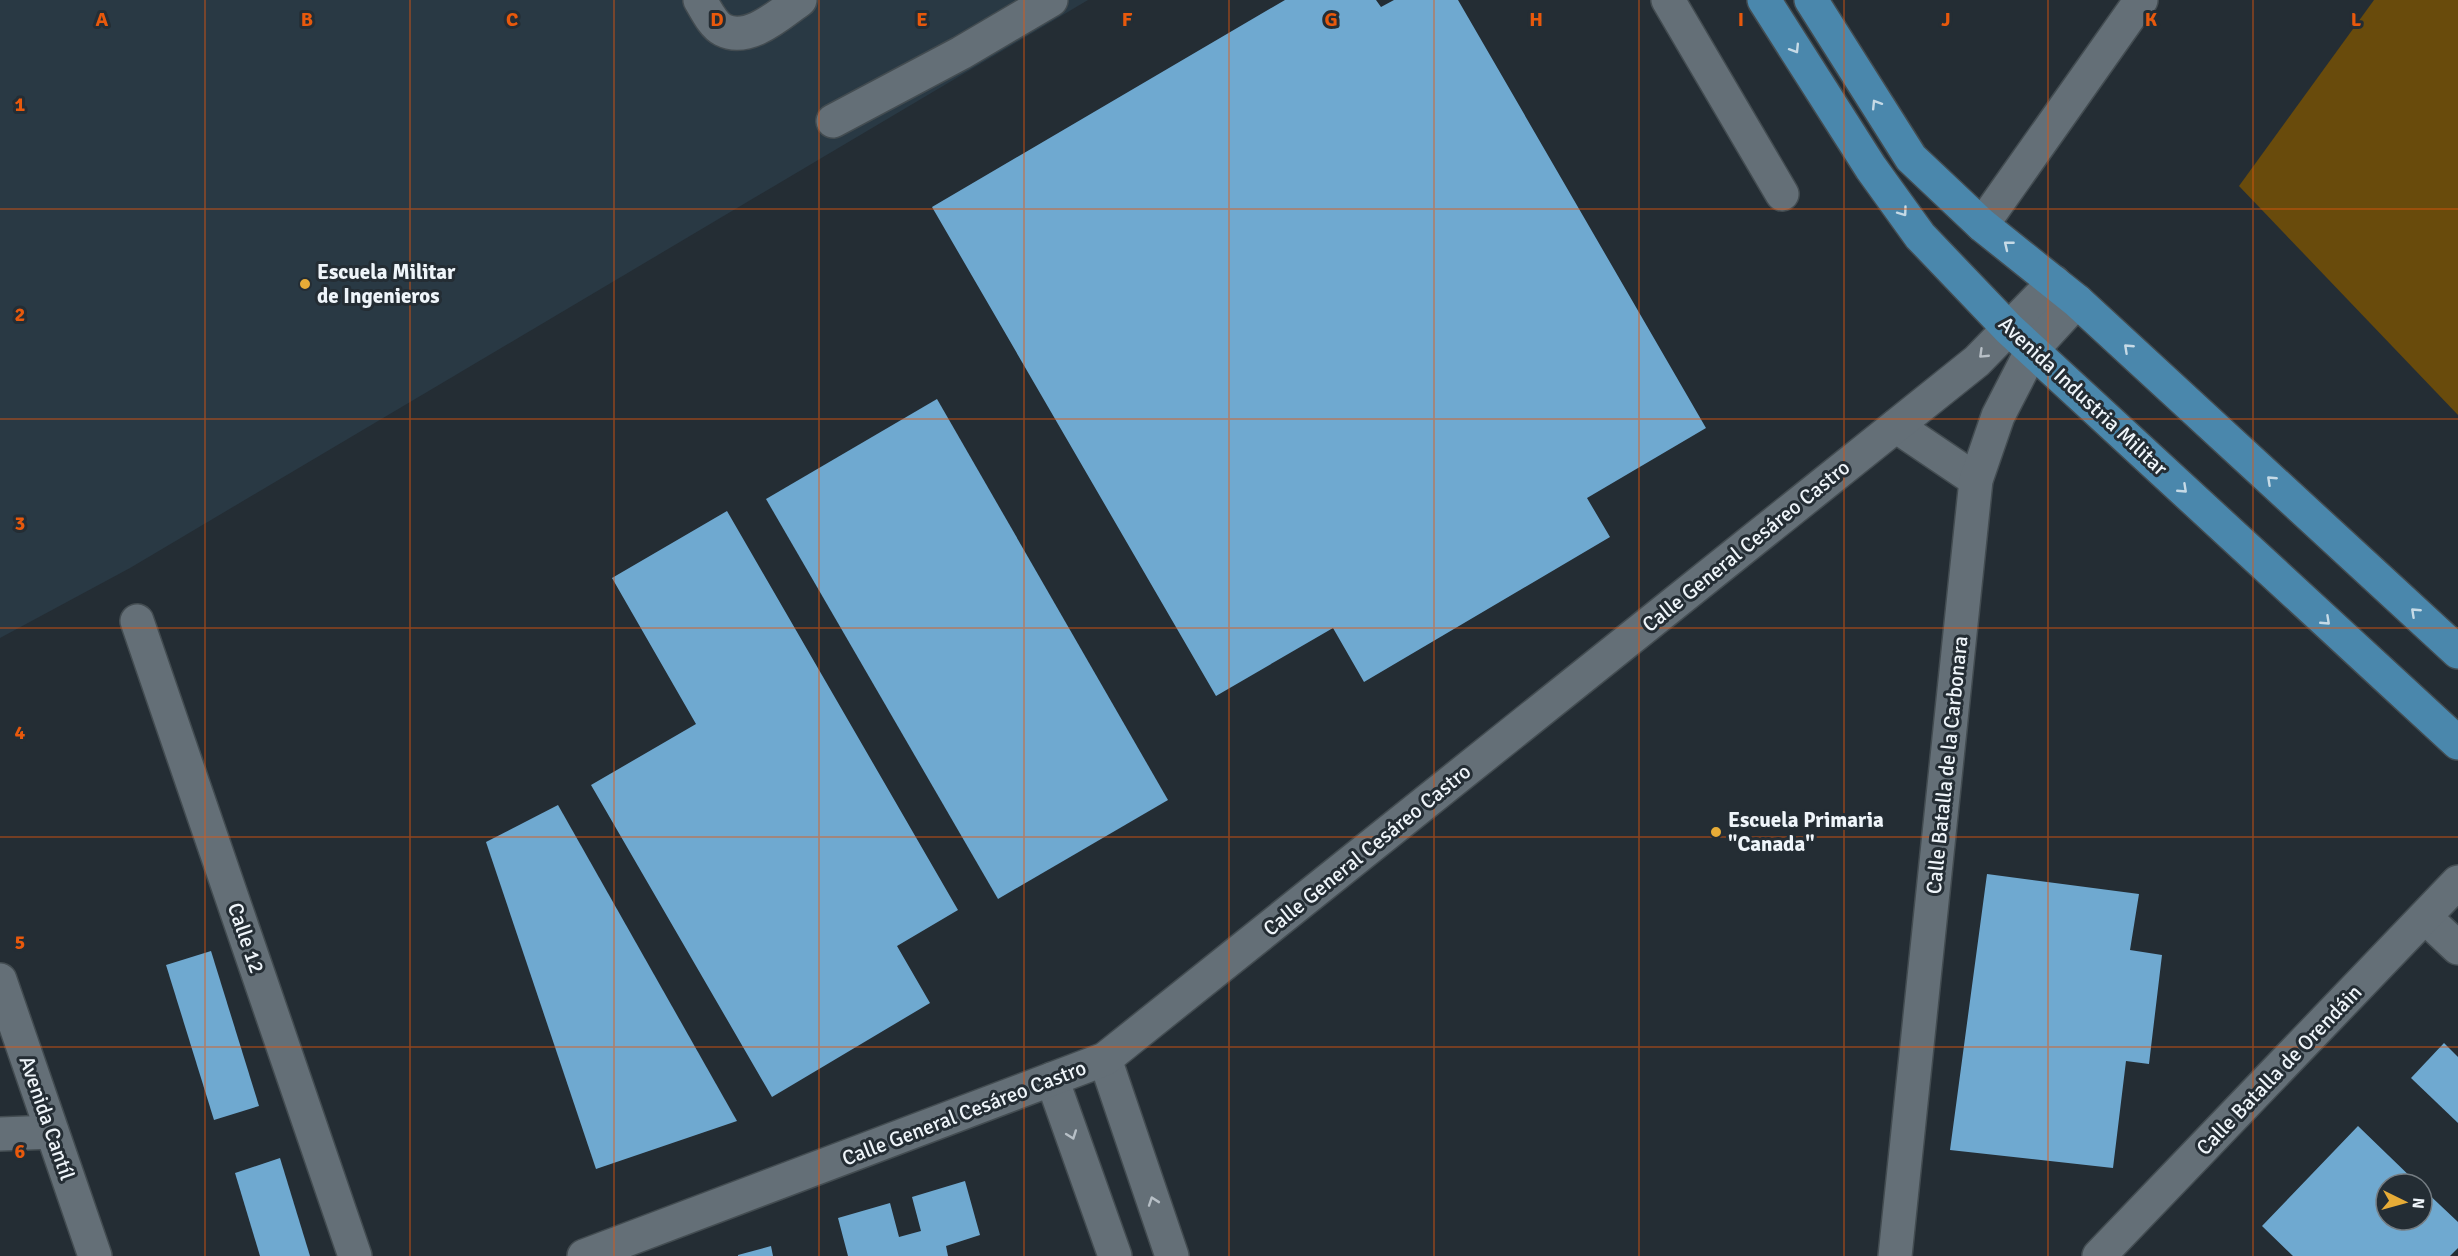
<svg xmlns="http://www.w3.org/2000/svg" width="2458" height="1256" viewBox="0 0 2458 1256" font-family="Signika,sans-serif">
  <rect width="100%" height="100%" fill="#242d34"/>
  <path fill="#293944" d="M0 0H1088L130 568 0 638Z"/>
  <path fill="#694b0c" d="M2374 0H2458V415L2239 186Z"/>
  <g fill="#6fa9d0">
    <path d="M1285 0H1376L1381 7 1394 0H1458L1706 428 1587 498 1610 537 1364 682 1333 628 1216 696 932 207Z"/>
    <path d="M937 399 1168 800 998 899 766 499Z"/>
    <path d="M727 511 958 910 897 946 930 1003 772 1097 591 785 696 724 612 578Z"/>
    <path d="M558 805 737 1121 596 1169 486 842Z"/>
    <path d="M1987 874 2139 894 2130 950 2162 955 2149 1064 2126 1061 2113 1168 1950 1150Z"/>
    <path d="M211 951 259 1106 214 1120 166 965Z"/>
    <path d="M2444 1043 2458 1057V1123L2411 1078Z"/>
    <path d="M2358 1126 2418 1184H2386V1220H2422V1188L2458 1222V1248L2450 1256H2293L2262 1226Z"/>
    <path d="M280 1158 310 1256H260L235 1173Z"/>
    <path d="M965 1181 980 1235 946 1246 948 1256H848L838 1218 890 1203 899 1237 921 1231 912 1197Z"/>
    <path d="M771 1246 773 1256H738V1255Z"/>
  </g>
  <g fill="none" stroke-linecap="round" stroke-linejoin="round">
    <defs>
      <g id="minor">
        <path d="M700 0C706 10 713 25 723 30 749 43 780 14 800 0"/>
        <path d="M1668 0 1782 194"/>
        <path d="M833 121 961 53 1051 0"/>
        <path d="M1982 225 2141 0"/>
        <path d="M1896 426 1976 480"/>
        <path d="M137 621 355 1256"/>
        <path d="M2426 918 2458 948"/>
        <path d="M0 980 95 1256"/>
        <path d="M1105 1059 1172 1256"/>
        <path d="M1052 1079 1115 1256"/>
        <path d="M0 1134 52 1132"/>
        <path d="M584 1256 1105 1059 1977 361 2054 282"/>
        <path d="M1895 1256 1976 480 1998 416 2032 350 2077 301"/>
        <path d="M2099 1256 2458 882"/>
      </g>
      <g id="major">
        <path d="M1764 0 1871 168 1920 236 2009 329 2458 743"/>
        <path d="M1811 0 1911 158 1982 225 2077 301 2458 652"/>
      </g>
    </defs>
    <use href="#minor" stroke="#434c51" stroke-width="36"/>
    <use href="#major" stroke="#434c51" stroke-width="36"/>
    <use href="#minor" stroke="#646f77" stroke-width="33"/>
    <use href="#major" stroke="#4a87ac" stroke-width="33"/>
  </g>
  <defs><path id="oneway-chevron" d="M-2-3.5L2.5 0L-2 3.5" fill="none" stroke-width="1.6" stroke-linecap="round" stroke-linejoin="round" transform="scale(1.5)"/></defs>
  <g stroke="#c6dae6">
    <use href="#oneway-chevron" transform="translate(1795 49) rotate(58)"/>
    <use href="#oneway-chevron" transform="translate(1876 104) rotate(-122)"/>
    <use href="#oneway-chevron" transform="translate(1903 212) rotate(54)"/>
    <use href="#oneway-chevron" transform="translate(2008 245) rotate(-141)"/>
    <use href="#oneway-chevron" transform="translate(2128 348) rotate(-137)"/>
    <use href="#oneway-chevron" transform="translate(2271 480) rotate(-137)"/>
    <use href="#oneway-chevron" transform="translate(2183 489) rotate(43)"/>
    <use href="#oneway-chevron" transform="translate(2415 612) rotate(-137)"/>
    <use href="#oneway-chevron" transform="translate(2326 621) rotate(43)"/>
  </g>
  <g stroke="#b7bfc6">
    <use href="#oneway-chevron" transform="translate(1983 354) rotate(136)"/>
    <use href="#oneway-chevron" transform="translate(1072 1135) rotate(70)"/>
    <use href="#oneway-chevron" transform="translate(1153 1201) rotate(-109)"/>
  </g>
  <path fill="none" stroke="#e8590c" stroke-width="1.5" stroke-opacity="0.55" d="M205 0V1256M410 0V1256M614 0V1256M819 0V1256M1024 0V1256M1229 0V1256M1434 0V1256M1639 0V1256M1844 0V1256M2048 0V1256M2253 0V1256M0 209H2458M0 419H2458M0 628H2458M0 837H2458M0 1047H2458"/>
  <g fill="#e7ac37" stroke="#242d34" stroke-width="2">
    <circle cx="305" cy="284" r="6"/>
    <circle cx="1716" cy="832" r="6"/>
  </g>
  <g text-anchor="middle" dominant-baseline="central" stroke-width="6" stroke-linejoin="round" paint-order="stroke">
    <g font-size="21" font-weight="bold" fill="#eff5fa" stroke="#242d34" text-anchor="start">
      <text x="317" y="272">Escuela Militar<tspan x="317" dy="24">de Ingenieros</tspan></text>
      <text x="1728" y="820">Escuela Primaria<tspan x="1728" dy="24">"Canada"</tspan></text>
    </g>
    <g font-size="21" fill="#eff5fa" stroke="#242d34">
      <text transform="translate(2083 396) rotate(43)">Avenida Industria Militar</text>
      <text transform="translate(1746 546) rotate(-39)">Calle General Cesáreo Castro</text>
      <text transform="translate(1947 765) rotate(-84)">Calle Batalla de la Carbonara</text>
      <text transform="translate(1367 850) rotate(-39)">Calle General Cesáreo Castro</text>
      <text transform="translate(246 938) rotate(71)">Calle 12</text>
      <text transform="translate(2279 1070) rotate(-46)">Calle Batalla de Orendáin</text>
      <text transform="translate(964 1113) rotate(-21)">Calle General Cesáreo Castro</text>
      <text transform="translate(47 1118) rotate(71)">Avenida Cantíl</text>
    </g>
  </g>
  <g font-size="20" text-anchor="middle" font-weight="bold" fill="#e8590c" stroke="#242d34" stroke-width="6" stroke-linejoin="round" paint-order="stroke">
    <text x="102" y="26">A</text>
    <text x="307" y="26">B</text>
    <text x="512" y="26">C</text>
    <text x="717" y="26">D</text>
    <text x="922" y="26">E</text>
    <text x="1127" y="26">F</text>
    <text x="1331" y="26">G</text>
    <text x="1536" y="26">H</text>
    <text x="1741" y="26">I</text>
    <text x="1946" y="26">J</text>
    <text x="2151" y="26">K</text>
    <text x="2356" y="26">L</text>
    <text x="20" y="111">1</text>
    <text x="20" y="321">2</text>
    <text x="20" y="530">3</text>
    <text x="20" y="739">4</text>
    <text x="20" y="949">5</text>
    <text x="20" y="1158">6</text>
  </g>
  <g transform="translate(2404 1202) rotate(95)"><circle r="28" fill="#242d34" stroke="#757d83" stroke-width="1.5"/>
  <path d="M0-4.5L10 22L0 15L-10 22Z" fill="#e7ac37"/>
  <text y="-9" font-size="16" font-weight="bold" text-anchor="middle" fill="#eff5fa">N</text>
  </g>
</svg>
